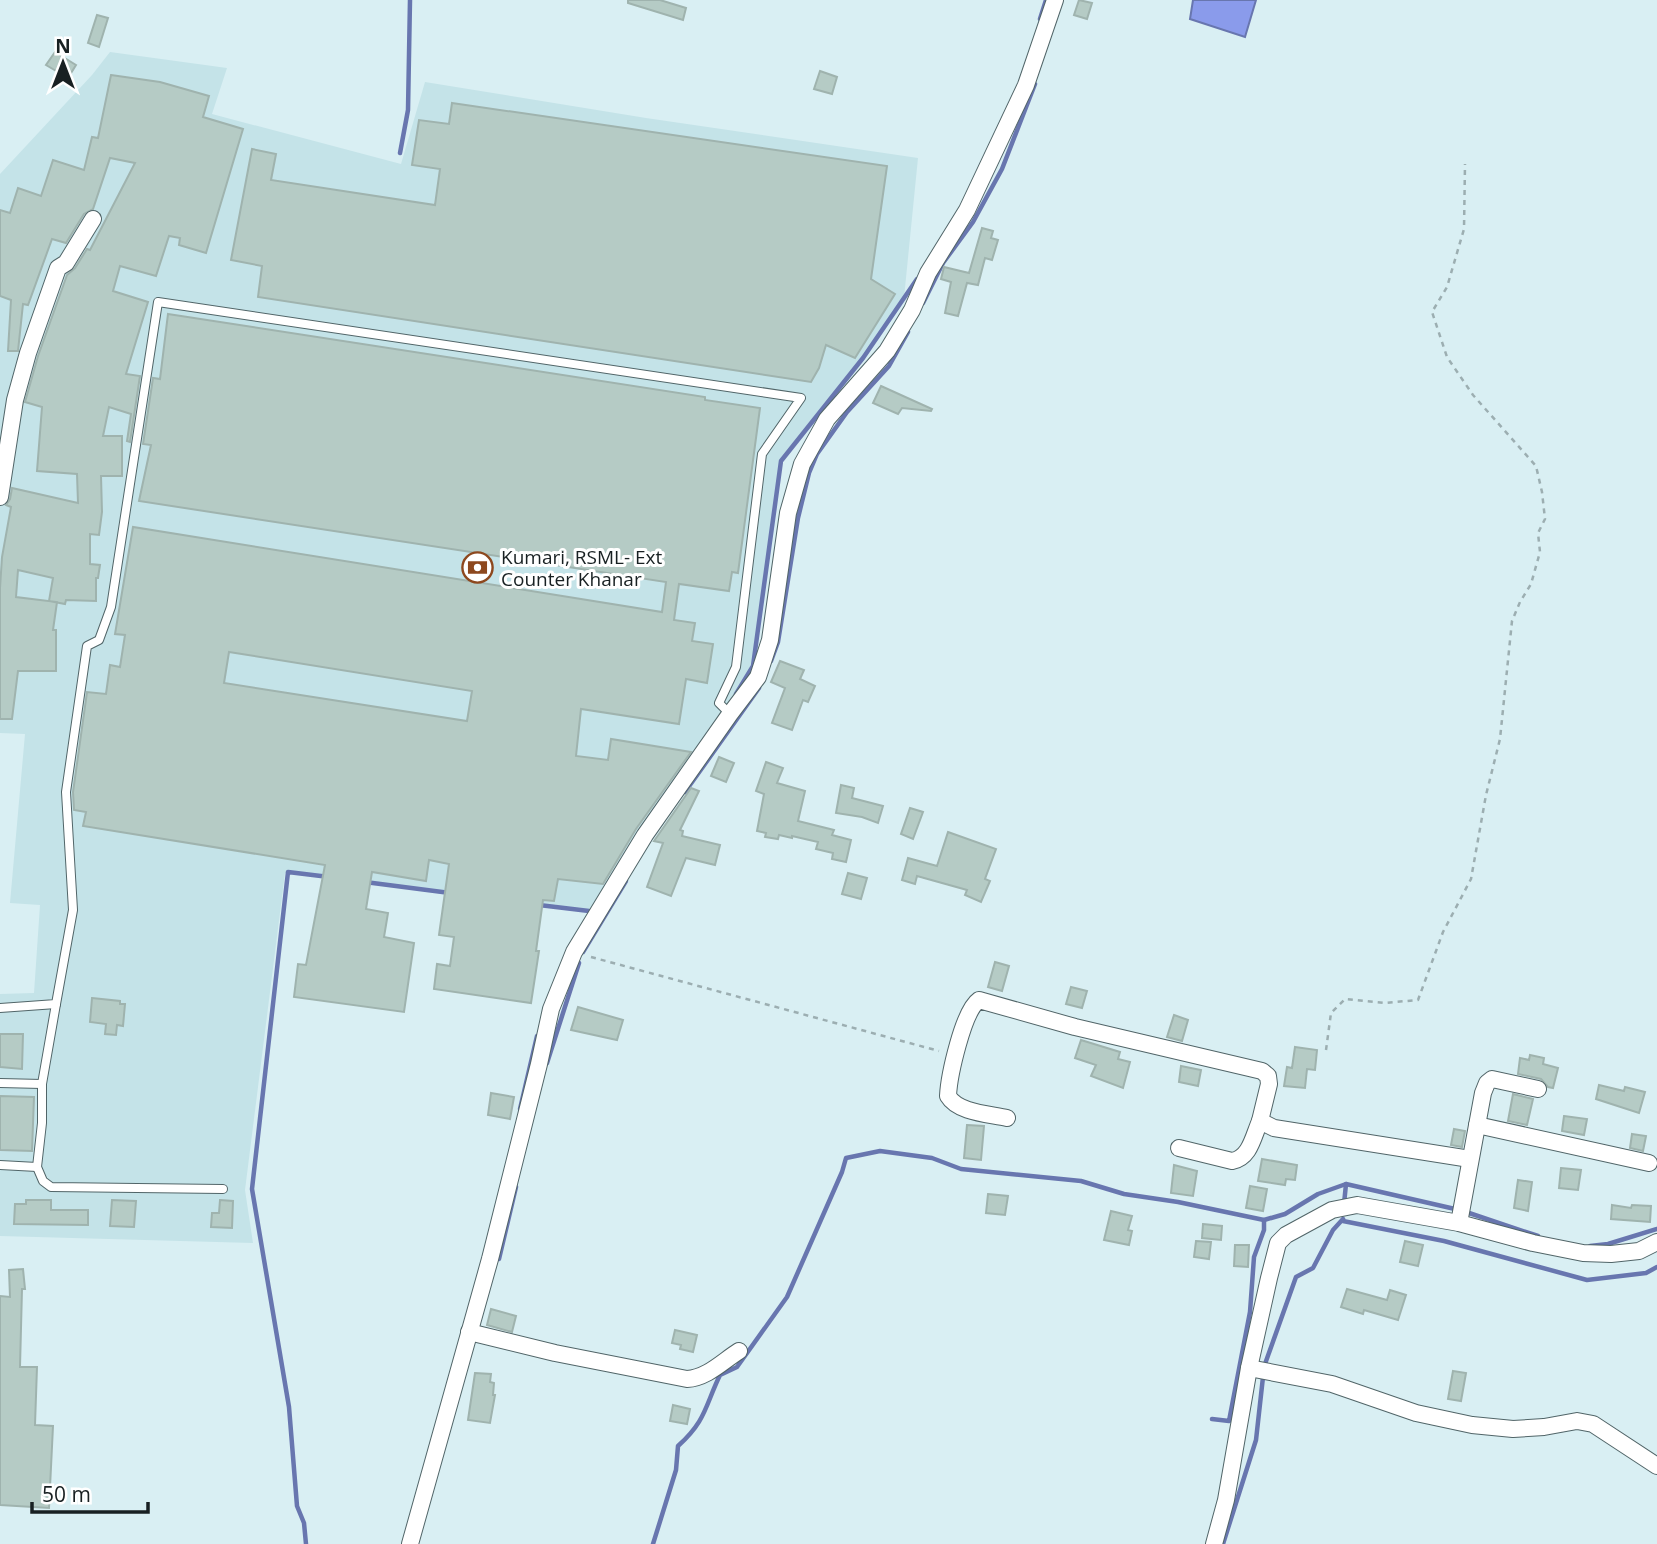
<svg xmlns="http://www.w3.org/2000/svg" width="1657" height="1544" viewBox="0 0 1657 1544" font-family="'Open Sans',sans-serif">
  <rect width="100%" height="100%" fill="#d9eff3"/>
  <path fill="#c4e3e8" d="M110 52 227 68 212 114 401 164 425 82 646 118 918 158 904 298 863 358 781 461 753 666 706 744 608 887 589 911 285 873 245 1190 253 1243 0 1236V994L34 993 40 905 10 903 25 734 0 733V174L92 75Z"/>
  <path fill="#8a9beb" stroke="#6876af" stroke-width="2" d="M1193 0H1256L1245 37 1190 19Z"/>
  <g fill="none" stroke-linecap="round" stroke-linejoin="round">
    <g stroke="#6876af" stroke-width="4.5">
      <path d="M1040 19 1046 0"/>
      <path d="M400 153 408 110 410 0"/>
      <path d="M923 303 943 263 973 222 1002 169 1035 84"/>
      <path d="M771 661 778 642 798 518 809 473 817 454 847 412 889 366 908 332"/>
      <path d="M736 694 753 666 781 461 863 358 917 279"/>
      <path d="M685 792 759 688"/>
      <path d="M365 882 450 893"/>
      <path d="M539 905 589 911"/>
      <path d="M583 952 626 881"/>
      <path d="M547 1063 579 963"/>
      <path d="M520 1109 537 1036"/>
      <path d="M1344 1204 1346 1184"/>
      <path d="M1469 1213 1538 1236"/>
      <path d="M1343 1221 1444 1241 1587 1280 1646 1273 1657 1267"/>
      <path d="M1590 1246 1608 1244 1657 1229"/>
      <path d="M499 1259 516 1187"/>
      <path d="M1265 1364 1296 1277 1313 1268 1333 1230 1343 1219"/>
      <path d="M1212 1419 1229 1421 1250 1312 1254 1257 1264 1230V1220"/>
      <path d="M306 1544 304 1523 297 1506 289 1407 252 1189 288 872 329 877"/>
      <path d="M653 1544 676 1470 678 1446C706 1421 705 1406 720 1375L737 1367 787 1297 842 1172 846 1158 880 1151 932 1158 961 1169 1081 1181 1124 1194 1178 1202 1264 1220 1285 1214 1318 1194 1346 1184 1455 1209"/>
      <path d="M1223 1544 1256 1440 1263 1377"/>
    </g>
  </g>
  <g fill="#b5cbc5" stroke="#9fb3ae" stroke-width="2" fill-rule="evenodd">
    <path d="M628 0H660L686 8 683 20 628 3Z"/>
    <path d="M1079 0 1092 3 1087 19 1074 15Z"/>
    <path d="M97 15 108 18 99 47 88 43Z"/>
    <path d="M55 52 76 65 68 78 46 65Z"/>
    <path d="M820 71 837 77 832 94 814 89Z"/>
    <path d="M111 75 160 82 209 96 203 117 243 129 206 253 179 245 180 238 169 236 156 276 120 266 113 291 148 302 126 374 140 376 130 442 127 441 131 414 109 407 103 436H122V476H101L102 512 99 535 90 534V564L100 565 98 578H96V601L66 600 65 604 49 601 53 578 18 570 16 597 57 602 53 630H56V671H18L12 719H0V588L2 557 11 507 6 505 10 499 12 488 78 503 77 474 37 471 42 407 25 402 38 356 67 275 75 268 87 249 90 250 135 163 110 158 93 209 84 214 66 243 52 239 28 305 23 304 18 351H8L11 300 0 296V210L10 213 18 188 41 196 53 160 84 170 92 137 98 138Z"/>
    <path d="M452 103 887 166 871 279 895 294 855 358 826 345 819 368 811 382 258 297 262 266 231 260 252 149 276 154 271 180 435 205 440 169 412 165 419 120 449 124Z"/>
    <path d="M982 228 993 231 991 238 998 240 992 260 985 258 978 285 967 283 958 316 945 313 951 282 941 279 944 267 969 273Z"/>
    <path d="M168 314 705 397V400L760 408 738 573 732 572 729 591 679 584 674 620 695 623 692 641 713 644 707 683 686 679 679 724 581 709 576 756 608 760 611 739 691 752 636 829 603 884 558 879 554 901 543 900 536 951H539L531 1003 434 989 437 964 450 966 454 937 439 935 449 864 429 860 426 881 372 872 366 909 388 913 384 937 414 943 404 1012 294 997 298 964 306 965 325 865 83 826 86 812 74 810 73 792 87 692 106 694 110 665 120 667 125 635 115 634 133 527 662 612 666 582 139 501 151 445 143 444 153 378 160 379ZM229 652 472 691 467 721 224 683Z"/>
    <path d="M881 386 932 409 931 411 902 408 898 414 873 403Z"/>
    <path d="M780 661 804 670 800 679 815 686 808 702 803 700 792 730 772 723 785 688 771 682Z"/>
    <path d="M719 757 734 763 726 782 711 776Z"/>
    <path d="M766 762 783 768 777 783 805 791 798 821 834 830 832 835 851 840 846 862 832 859 833 853 816 849 818 842 792 836V838L779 835 778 839 765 837 766 833 757 831 764 794 756 791Z"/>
    <path d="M841 785 854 788 852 798 883 806 878 823 862 817 836 813Z"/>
    <path d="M691 788 699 791 680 830 683 831 682 836 720 845 715 865 686 858 671 896 647 887 663 843 654 841Z"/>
    <path d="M910 808 923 812 913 839 901 834Z"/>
    <path d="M948 832 996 849 985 879 990 881 981 902 965 895 967 890 917 876 915 884 902 880 908 858 937 866Z"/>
    <path d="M848 873 867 878 861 899 842 894Z"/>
    <path d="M995 962 1009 966 1002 991 988 987Z"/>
    <path d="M1071 987 1087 991 1082 1008 1066 1004Z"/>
    <path d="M92 998 120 1001V1004H125L123 1026 117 1025 116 1035 105 1034 106 1024 90 1022Z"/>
    <path d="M578 1007 623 1020 617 1040 571 1030Z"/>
    <path d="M1174 1015 1188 1020 1182 1041 1167 1037Z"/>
    <path d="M0 1034H23L22 1069 0 1067Z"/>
    <path d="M1081 1040 1120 1052 1118 1059 1130 1062 1123 1088 1091 1076 1096 1065 1075 1058Z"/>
    <path d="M1295 1047 1317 1050 1315 1070 1307 1069 1305 1088 1284 1086 1287 1067 1292 1068Z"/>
    <path d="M1530 1055 1544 1058 1543 1064 1558 1068 1553 1088 1548 1087 1541 1079 1518 1074 1520 1058 1529 1060Z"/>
    <path d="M1181 1066 1201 1070 1198 1086 1179 1082Z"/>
    <path d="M1599 1085 1624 1091 1625 1087 1645 1092 1639 1113 1596 1099Z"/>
    <path d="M491 1093 514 1097 510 1119 488 1115Z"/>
    <path d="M1513 1094 1533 1099 1527 1125 1508 1121Z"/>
    <path d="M0 1096 34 1097 32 1151 0 1150Z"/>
    <path d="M1564 1116 1587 1119 1584 1135 1562 1131Z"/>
    <path d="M967 1125 984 1126 981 1160 964 1158Z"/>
    <path d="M1454 1129 1465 1131 1462 1147 1451 1145Z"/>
    <path d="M1632 1134 1646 1136 1643 1151 1630 1148Z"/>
    <path d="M1262 1159 1297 1165 1295 1180 1286 1179 1285 1185 1258 1181Z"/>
    <path d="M1174 1165 1197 1171 1193 1196 1171 1193Z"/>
    <path d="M1561 1168 1581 1170 1578 1190 1559 1188Z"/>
    <path d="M1518 1180 1532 1182 1528 1211 1514 1208Z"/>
    <path d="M1250 1186 1267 1189 1263 1211 1246 1208Z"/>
    <path d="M988 1194 1008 1196 1005 1215 986 1213Z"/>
    <path d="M26 1200H51V1210H88V1225L14 1224 15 1204H26Z"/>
    <path d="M112 1200 136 1201 134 1227 110 1226Z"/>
    <path d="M220 1200 233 1201 232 1228 211 1227 212 1213H219Z"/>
    <path d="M1612 1205 1631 1208 1632 1205 1651 1206 1650 1222 1611 1219Z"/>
    <path d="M1111 1211 1132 1216 1128 1230 1132 1231 1129 1245 1104 1240Z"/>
    <path d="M1203 1224 1222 1226 1221 1240 1202 1238Z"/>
    <path d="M1196 1241 1211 1242 1209 1259 1194 1257Z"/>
    <path d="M1405 1241 1423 1245 1418 1266 1400 1262Z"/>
    <path d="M1235 1245H1249L1248 1267 1234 1266Z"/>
    <path d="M23 1269 25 1289H22L20 1367H37L35 1425 53 1426 49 1508 0 1505V1296L10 1297 9 1270Z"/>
    <path d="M1347 1289 1387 1300 1390 1290 1406 1295 1398 1320 1364 1310 1363 1314 1341 1307Z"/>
    <path d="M491 1309 516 1316 512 1332 487 1325Z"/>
    <path d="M675 1330 697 1335 693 1352 680 1349 681 1345 672 1343Z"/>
    <path d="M1453 1371 1466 1373 1461 1401 1448 1399Z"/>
    <path d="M475 1373 491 1374 490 1382 494 1383 493 1395H495L490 1423 468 1420Z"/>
    <path d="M673 1405 690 1409 687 1424 670 1421Z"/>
  </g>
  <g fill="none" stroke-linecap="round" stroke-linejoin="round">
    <defs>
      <g id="lane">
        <path d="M56 1004 42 1084V1123L37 1167 43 1181 51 1187 223 1189"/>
        <path d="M0 1008 56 1004 73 910 66 792 87 646 99 640 111 607 158 302 801 398 762 454 736 667 719 703 730 714"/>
        <path d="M0 1083 42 1084"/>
        <path d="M0 1165 37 1167"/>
      </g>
      <g id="street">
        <path d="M0 497 15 400 28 353 58 268 66 263 93 219"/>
        <path d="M1007 1118C990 1114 958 1113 948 1096 949 1076 963 1011 979 1000L1075 1027 1262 1071 1268 1076 1269 1084 1260 1121 1274 1128 1470 1159"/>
        <path d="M1477 1125 1649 1163"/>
        <path d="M1179 1148 1232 1161C1250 1158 1253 1137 1260 1121"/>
        <path d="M1459 1223 1483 1093 1487 1083 1492 1079 1538 1089"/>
        <path d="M469 1332 555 1353 687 1379C707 1378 723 1361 739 1351"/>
        <path d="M1249 1368 1332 1384 1416 1413 1472 1425 1513 1429 1544 1427 1577 1421 1593 1424 1657 1466"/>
        <path d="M410 1544 490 1259 539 1064 551 1009 574 952 645 835 730 714 758 677 770 640 788 513 802 464 827 419 887 351 912 310 928 273 967 210 1026 85 1055 0"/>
        <path d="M1214 1544 1226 1500 1249 1368 1269 1278 1278 1243 1286 1235 1332 1210 1357 1205 1459 1223 1533 1243 1583 1253 1611 1254 1639 1251 1657 1242"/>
      </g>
    </defs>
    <use href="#lane" stroke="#516568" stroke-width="10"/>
    <use href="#street" stroke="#516568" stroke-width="18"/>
    <g stroke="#9caeb1" stroke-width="2.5" stroke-dasharray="5 5" stroke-linecap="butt">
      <path d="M591 957 939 1051"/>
      <path d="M1326 1050 1331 1013 1345 999 1384 1003 1418 1000 1443 932 1471 879 1486 795 1500 739 1512 621 1520 602 1531 584 1540 552 1538 533 1545 519 1542 492 1536 466 1473 395 1447 357 1432 312 1447 287 1464 229 1465 164"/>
    </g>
    <use href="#lane" stroke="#fff" stroke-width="8"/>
    <use href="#street" stroke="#fff" stroke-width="16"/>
  </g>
  <defs>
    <symbol id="bank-ring" viewBox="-11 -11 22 22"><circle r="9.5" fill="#fff" stroke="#8d481e" stroke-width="1.5"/><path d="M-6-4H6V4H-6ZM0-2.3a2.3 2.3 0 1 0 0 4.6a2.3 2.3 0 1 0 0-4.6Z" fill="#8d481e"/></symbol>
  </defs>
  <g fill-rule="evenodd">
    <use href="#bank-ring" x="460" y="550" width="35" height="35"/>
  </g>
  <g text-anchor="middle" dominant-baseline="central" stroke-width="6" stroke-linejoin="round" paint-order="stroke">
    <g font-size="19" fill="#182022" stroke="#fff" text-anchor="start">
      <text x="501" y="557">Kumari, RSML- Ext<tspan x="501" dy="22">Counter Khanar</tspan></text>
    </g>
  </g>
  <g transform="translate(63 63)" stroke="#ffffff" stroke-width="5" paint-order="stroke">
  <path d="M0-5L12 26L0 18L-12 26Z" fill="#182022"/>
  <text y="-10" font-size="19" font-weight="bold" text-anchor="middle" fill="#182022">N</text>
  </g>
  <path d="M32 1502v10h116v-10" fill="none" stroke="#182022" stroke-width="3.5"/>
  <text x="42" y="1502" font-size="21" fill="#182022" stroke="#ffffff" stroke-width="5" paint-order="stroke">50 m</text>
</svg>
